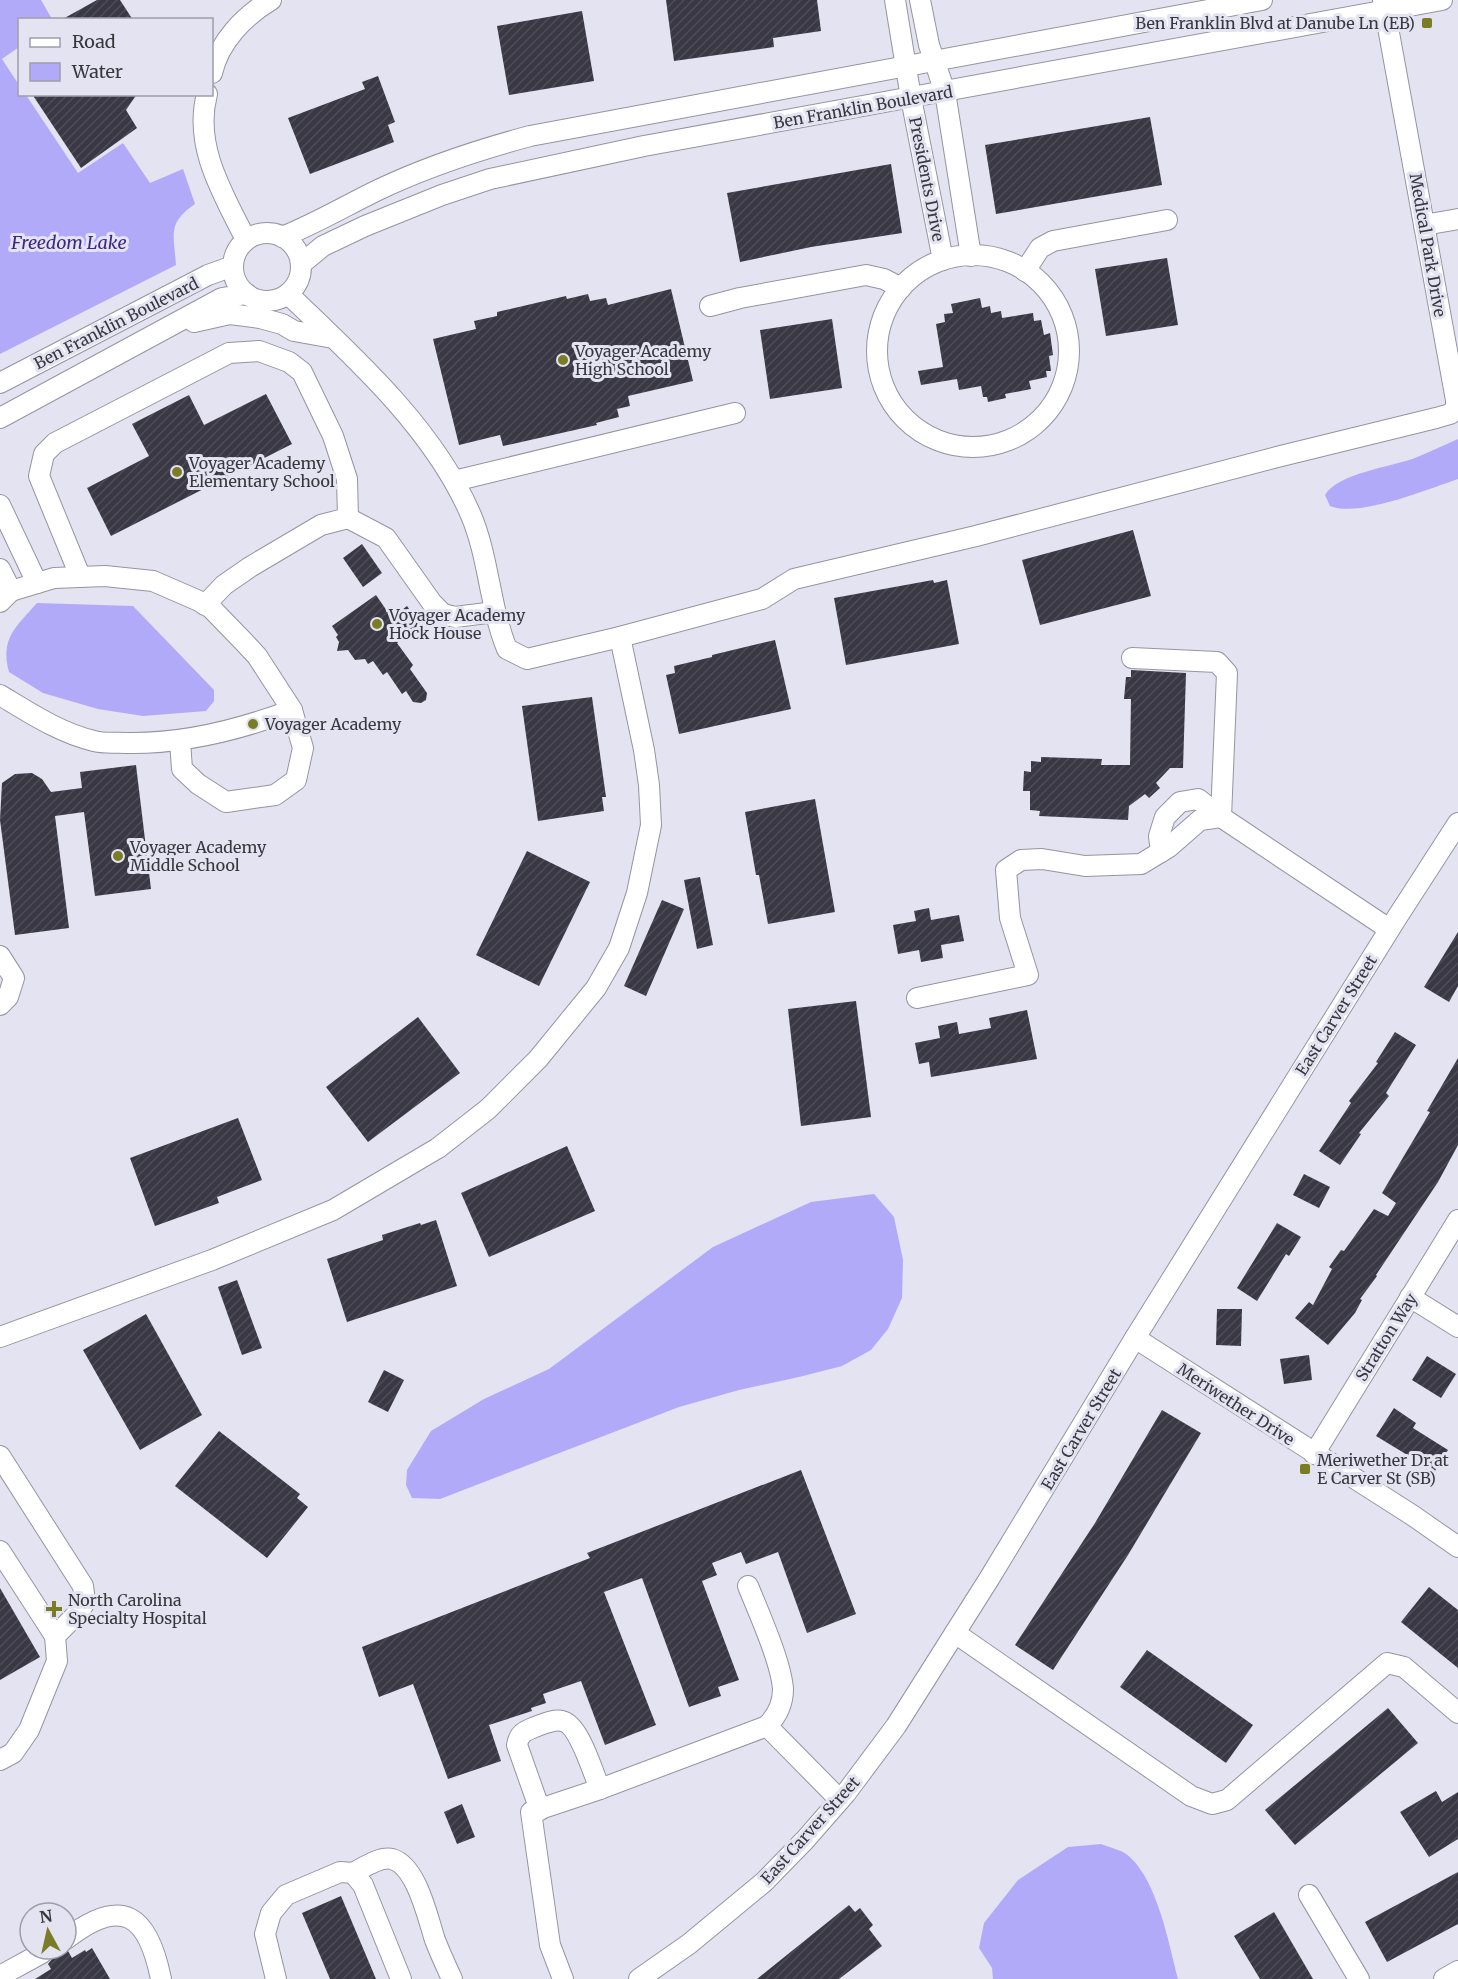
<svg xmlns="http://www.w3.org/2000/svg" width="1458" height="1979" viewBox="0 0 1458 1979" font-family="Merriweather,serif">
  <defs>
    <pattern id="building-hatch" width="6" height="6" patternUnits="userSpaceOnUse" patternTransform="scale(1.5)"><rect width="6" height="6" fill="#393844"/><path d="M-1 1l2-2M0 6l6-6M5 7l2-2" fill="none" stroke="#4e4d57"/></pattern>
  </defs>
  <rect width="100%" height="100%" fill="#e3e3f2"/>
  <g fill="#b1aaf9">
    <path d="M0 0H41L52 19 20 20 19 47 2 59 19 85 20 94 26 95 78 173 123 143 150 183 183 169 195 204C167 223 174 235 176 265L0 354Z"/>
    <path d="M1458 439V479C1428 489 1359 518 1330 506L1325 495C1338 473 1391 467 1415 458 1430 452 1444 445 1458 439Z"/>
    <path d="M37 603 133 606 214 690V701L206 711 143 716 98 709 43 693 9 672C0 638 16 627 37 603Z"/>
    <path d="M874 1194 894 1217 903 1260 902 1298 888 1329 871 1350 842 1366 799 1377 739 1390 679 1407 440 1499 412 1498 406 1485 407 1470 431 1431 484 1399 549 1369 713 1247 811 1202Z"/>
    <path d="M1101 1844C1108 1847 1117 1849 1123 1852 1156 1872 1169 1944 1178 1979H993L992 1968 979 1948 984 1923 1018 1880 1068 1847Z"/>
  </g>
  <g fill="url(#building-hatch)">
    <path d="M97 0H120L133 20H61Z"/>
    <path d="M666 0H817L821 31 773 38 774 47 674 61Z"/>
    <path d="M582 11 594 81 509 95 497 26Z"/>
    <path d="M378 76 395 122 388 125 394 142 310 174 288 118 365 89 362 82Z"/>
    <path d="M32 94H137L126 110 137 128 81 168Z"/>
    <path d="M1150 117 1162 185 996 214 985 145Z"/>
    <path d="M891 164 902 233 811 247 740 262 727 193Z"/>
    <path d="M1167 258 1178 325 1106 336 1095 269Z"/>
    <path d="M671 289 693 381 628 396 630 406 617 409 619 417 596 423 597 425 503 446 500 435 459 445 433 339 476 329 474 321 497 316V312L566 296 567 299 588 294 590 301 606 298 608 305Z"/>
    <path d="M980 298 982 308 990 306 991 313 1001 311 1002 318 1033 313 1034 321 1041 320 1044 335 1050 333 1053 355 1049 356 1051 371H1046L1047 377 1029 381 1031 389 1005 394 1006 398 988 402 987 397H983L981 386 959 390 957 379 921 385 918 371 943 367 936 324 945 322 944 314 953 313 951 304Z"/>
    <path d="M832 319 842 388 770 399 760 330Z"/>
    <path d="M266 394 292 444 111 536 87 488 149 456 132 424 189 395 204 425Z"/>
    <path d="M1133 530 1151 596 1040 625 1022 560Z"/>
    <path d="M362 544 382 573 363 587 343 558Z"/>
    <path d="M933 580 934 583 947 580 959 644 846 665 834 598Z"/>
    <path d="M376 595 389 614 400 606 402 610 407 606 421 626 397 643 413 665 410 669 427 693 426 700 421 703 413 702 406 691 402 694 387 672 383 675 373 661 368 664 365 659 355 660 348 650 337 651 339 642 336 637 338 635 332 626Z"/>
    <path d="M775 640 791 709 679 734 666 675 675 673 674 666 712 657V655Z"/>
    <path d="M1131 670 1186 673 1183 768H1170L1156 783 1160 788 1149 798 1145 794 1129 806 1128 820 1039 816 1040 811 1030 810V791H1023L1024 771 1031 772V761L1041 762V757L1102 759 1101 765H1130L1131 699H1124L1126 677H1131Z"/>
    <path d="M592 697 606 797H602L604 811 538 821 522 706Z"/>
    <path d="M136 765 151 889 95 896 84 812 55 816 69 928 15 935 0 820 2 783 15 774 32 773 42 779 51 792 82 788 80 772Z"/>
    <path d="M815 799 835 912 768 924 759 875H756L745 812Z"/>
    <path d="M527 851 590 882 539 986 476 955Z"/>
    <path d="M700 877 713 945 697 949 684 880Z"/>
    <path d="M662 900 684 909 646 996 624 986Z"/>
    <path d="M929 908 931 920 959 915 964 941 941 945 943 958 921 962 919 950 898 954 893 925 916 921 914 911Z"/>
    <path d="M1458 932V986L1449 1002 1424 987Z"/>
    <path d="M856 1001 871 1117 801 1126 788 1009Z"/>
    <path d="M1027 1010 1037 1059 931 1077 929 1062 919 1064 915 1043 940 1038 938 1026 957 1022 959 1034 991 1028 989 1018Z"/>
    <path d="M418 1017 460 1073 368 1142 326 1087Z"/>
    <path d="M1395 1032 1416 1045 1386 1093 1389 1096 1359 1133 1361 1134 1340 1165 1319 1151 1351 1103 1349 1101 1378 1063 1376 1062Z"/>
    <path d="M1458 1058V1145L1438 1182 1376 1275 1377 1276 1360 1299 1362 1300 1355 1313 1328 1345 1295 1318 1309 1302 1313 1305 1332 1269 1329 1267 1341 1250 1344 1251 1374 1209 1388 1216 1396 1203 1382 1193 1430 1112 1427 1111Z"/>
    <path d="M238 1118 262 1180 217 1197 219 1203 155 1226 130 1158Z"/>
    <path d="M567 1146 595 1211 489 1257 461 1193Z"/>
    <path d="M1304 1174 1330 1187 1319 1208 1293 1195Z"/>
    <path d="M436 1220 457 1286 347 1322 327 1259 383 1240 382 1235 420 1223 421 1225Z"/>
    <path d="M1277 1223 1301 1237 1289 1256 1286 1254 1257 1301 1237 1288Z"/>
    <path d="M237 1280 262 1348 242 1355 218 1287Z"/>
    <path d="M1217 1309H1242L1241 1346 1216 1345Z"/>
    <path d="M146 1314 202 1415 140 1450 83 1350Z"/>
    <path d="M1309 1355 1312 1380 1284 1384 1280 1359Z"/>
    <path d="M1427 1356 1456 1374 1441 1398 1412 1380Z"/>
    <path d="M384 1370 404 1380 388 1412 368 1402Z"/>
    <path d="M1394 1408 1416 1423 1413 1428 1448 1450 1433 1474 1412 1462 1414 1459 1376 1436Z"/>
    <path d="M1162 1410 1201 1433 1128 1555 1053 1670 1015 1645 1095 1523Z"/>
    <path d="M219 1431 300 1494 297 1498 308 1507 267 1558 175 1486Z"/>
    <path d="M801 1470 856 1614 807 1633 778 1552 746 1564 741 1552 712 1563 717 1575 702 1581 739 1680 718 1687 721 1696 689 1707 642 1578 604 1592 656 1725 605 1745 581 1681 543 1694 546 1703 531 1708 532 1711 489 1725 501 1761 448 1779 413 1684 379 1697 362 1647 590 1558 587 1553Z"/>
    <path d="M1429 1587 1458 1610V1668L1401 1622Z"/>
    <path d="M0 1588 40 1657 0 1680Z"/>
    <path d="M1147 1650 1253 1725 1226 1763 1120 1687Z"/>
    <path d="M1388 1708 1418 1743 1295 1845 1265 1810Z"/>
    <path d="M1436 1791 1442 1802 1458 1792V1839L1429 1857 1400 1812Z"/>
    <path d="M462 1804 475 1837 457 1844 444 1812Z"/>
    <path d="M1458 1872V1924L1387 1962 1365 1922Z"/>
    <path d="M341 1896 376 1979H330L302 1913Z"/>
    <path d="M849 1905 855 1912 860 1908 873 1925 869 1929 882 1946 839 1979H757Z"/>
    <path d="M1274 1912 1313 1979H1260L1234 1936Z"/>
    <path d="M92 1948 110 1979H35L51 1969 48 1964 52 1959 53 1949 68 1951 72 1958 85 1950 86 1952Z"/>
  </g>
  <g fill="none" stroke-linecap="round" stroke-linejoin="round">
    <defs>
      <g id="minor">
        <path d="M895 0 911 98 943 260"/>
        <path d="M920 0 929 45 945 92 971 256"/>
        <path d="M212 73C219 42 244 16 271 0"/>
        <path d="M207 94C193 147 224 195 246 240"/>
        <path d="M1424 225 1458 219"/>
        <circle cx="267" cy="267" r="34"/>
        <path d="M282 237C315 224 345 206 378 190 426 167 478 150 530 136L1262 0"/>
        <circle cx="973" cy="351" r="96"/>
        <path d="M301 264 323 246 365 226 442 195 490 179 644 146 1442 0"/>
        <path d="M1025 271 1040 248 1053 241 1167 220"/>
        <path d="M288 294C354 357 433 428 470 513 489 556 489 605 507 649L527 659 620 637 762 599 794 579 976 536 1277 457 1436 418 1450 414 1456 409V400L1383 0"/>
        <path d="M710 306 740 298 866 275 884 279 901 288"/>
        <path d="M194 322 230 314 260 318 282 324 294 331 333 338"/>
        <path d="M0 383 208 275 233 266"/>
        <path d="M0 418 222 298 247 294"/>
        <path d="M454 481 735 413"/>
        <path d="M0 505 37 583"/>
        <path d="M348 518 386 538 432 603 443 614 455 617 495 612"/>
        <path d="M0 569 11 591"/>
        <path d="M80 576 39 476 44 454 55 443 229 353 259 351 289 362 302 372 333 436 347 479 348 518 321 525 250 567 224 585 205 605"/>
        <path d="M0 602 11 591 54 578 105 576 153 581 199 601 211 608 244 642 257 656 292 710 303 748 296 780 275 795 226 802 198 784 182 769 180 741"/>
        <path d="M1132 658 1217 662 1227 673 1221 817 1389 929"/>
        <path d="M0 695C30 713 60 733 94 741 104 744 116 742 127 743 184 744 239 730 292 710"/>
        <path d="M1161 852 1159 836 1165 817 1180 802 1198 799 1221 817"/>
        <path d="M0 956 14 978 8 997 0 1005"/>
        <path d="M917 998 1028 975 1010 918 1006 870 1021 860 1042 859 1085 866 1141 864 1169 847 1200 820 1221 817"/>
        <path d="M1410 1297 1458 1327"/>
        <path d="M0 1337 212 1260 333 1210 438 1148 488 1109 538 1059 596 988 619 948 637 893 651 825 649 785 644 750 620 637"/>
        <path d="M1135 1338 1412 1515 1458 1547"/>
        <path d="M1314 1454 1458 1220"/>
        <path d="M0 1456 83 1586 85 1601 80 1611 55 1636"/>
        <path d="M0 1551 55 1636 57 1661 29 1730 13 1753 0 1760"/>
        <path d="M748 1586C759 1613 781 1662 783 1689 783 1703 777 1716 767 1726"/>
        <path d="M955 1633 1191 1796 1212 1804 1227 1800 1387 1663 1404 1667 1458 1713"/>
        <path d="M540 1810 517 1745C519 1733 525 1731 535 1727 543 1724 554 1719 562 1721 579 1724 593 1773 600 1789"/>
        <path d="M353 1873C363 1868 380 1856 392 1859 417 1866 428 1919 435 1940 440 1953 446 1966 452 1979"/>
        <path d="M1309 1895 1359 1979"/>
        <path d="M66 1939C123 1895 148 1915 161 1979"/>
        <path d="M0 1976 42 1953"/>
        <path d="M276 1979 265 1934 271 1913 286 1895 340 1872 353 1873 363 1885 401 1979"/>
        <path d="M563 1979 550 1945 531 1812 600 1789 767 1726 840 1800"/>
        <path d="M639 1979 689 1944 764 1882 805 1840 846 1793 896 1726 989 1579 1135 1338 1396 919 1458 823"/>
        <path d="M1444 1979 1458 1971"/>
      </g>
    </defs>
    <use href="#minor" stroke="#9494a2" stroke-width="22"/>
    <use href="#minor" stroke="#fff" stroke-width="20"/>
  </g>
  <g fill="#7a7d26" stroke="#e3e3f2" stroke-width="2">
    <rect x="1421" y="17" width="12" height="12" rx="3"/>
    <circle cx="563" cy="360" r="6"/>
    <circle cx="177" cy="472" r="6"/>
    <circle cx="377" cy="624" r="6"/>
    <circle cx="253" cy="724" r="6"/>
    <circle cx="118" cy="856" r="6"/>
    <rect x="1299" y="1463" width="12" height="12" rx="3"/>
    <path d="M51 1600h6v6h6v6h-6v6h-6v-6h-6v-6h6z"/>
  </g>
  <g text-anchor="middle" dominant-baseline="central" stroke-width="6" stroke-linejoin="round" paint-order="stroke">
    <g font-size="16" fill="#37373d" stroke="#e3e3f2" text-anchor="start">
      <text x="1415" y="23" text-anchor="end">Ben Franklin Blvd at Danube Ln (EB)</text>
      <text x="575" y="351">Voyager Academy<tspan x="575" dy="18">High School</tspan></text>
      <text x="189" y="463">Voyager Academy<tspan x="189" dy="18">Elementary School</tspan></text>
      <text x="389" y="615">Voyager Academy<tspan x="389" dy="18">Hock House</tspan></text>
      <text x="265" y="724">Voyager Academy</text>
      <text x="130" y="847">Voyager Academy<tspan x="130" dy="18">Middle School</tspan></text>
      <text x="1317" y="1460">Meriwether Dr at<tspan x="1317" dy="18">E Carver St (SB)</tspan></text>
      <text x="68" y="1600">North Carolina<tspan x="68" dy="18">Specialty Hospital</tspan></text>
    </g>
    <g font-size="16" fill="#37373d" stroke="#e3e3f2">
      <text transform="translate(863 107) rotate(-10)">Ben Franklin Boulevard</text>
      <text transform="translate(927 179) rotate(79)">Presidents Drive</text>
      <text transform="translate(1428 245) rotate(80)">Medical Park Drive</text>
      <text transform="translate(116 323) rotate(-27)">Ben Franklin Boulevard</text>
      <text transform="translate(1336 1015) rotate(-58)">East Carver Street</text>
      <text transform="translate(1386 1337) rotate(-58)">Stratton Way</text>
      <text transform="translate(1236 1404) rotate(33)">Meriwether Drive</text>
      <text transform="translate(1081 1429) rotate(-59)">East Carver Street</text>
      <text transform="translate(810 1830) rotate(-48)">East Carver Street</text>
    </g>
    <g font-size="18" font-style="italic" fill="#3c2881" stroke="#e3e3f2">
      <text x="69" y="242">Freedom Lake</text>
    </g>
  </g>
  <rect x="18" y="18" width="195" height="78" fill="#e3e3f2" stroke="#9e9eaa" stroke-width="1.5"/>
  <rect x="30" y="38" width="30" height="9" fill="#ffffff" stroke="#9e9eaa" stroke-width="1.5"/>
  <text x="72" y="48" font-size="18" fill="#37373d">Road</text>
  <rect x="30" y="63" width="30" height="18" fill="#b1aaf9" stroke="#9e9eaa" stroke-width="1.5"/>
  <text x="72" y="78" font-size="18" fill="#37373d">Water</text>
  <g transform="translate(48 1931) rotate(352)"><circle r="28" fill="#e3e3f2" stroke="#9e9eaa" stroke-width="1.5"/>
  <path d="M0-4.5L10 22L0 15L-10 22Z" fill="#7a7d26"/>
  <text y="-9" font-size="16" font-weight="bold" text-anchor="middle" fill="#37373d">N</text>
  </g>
</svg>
